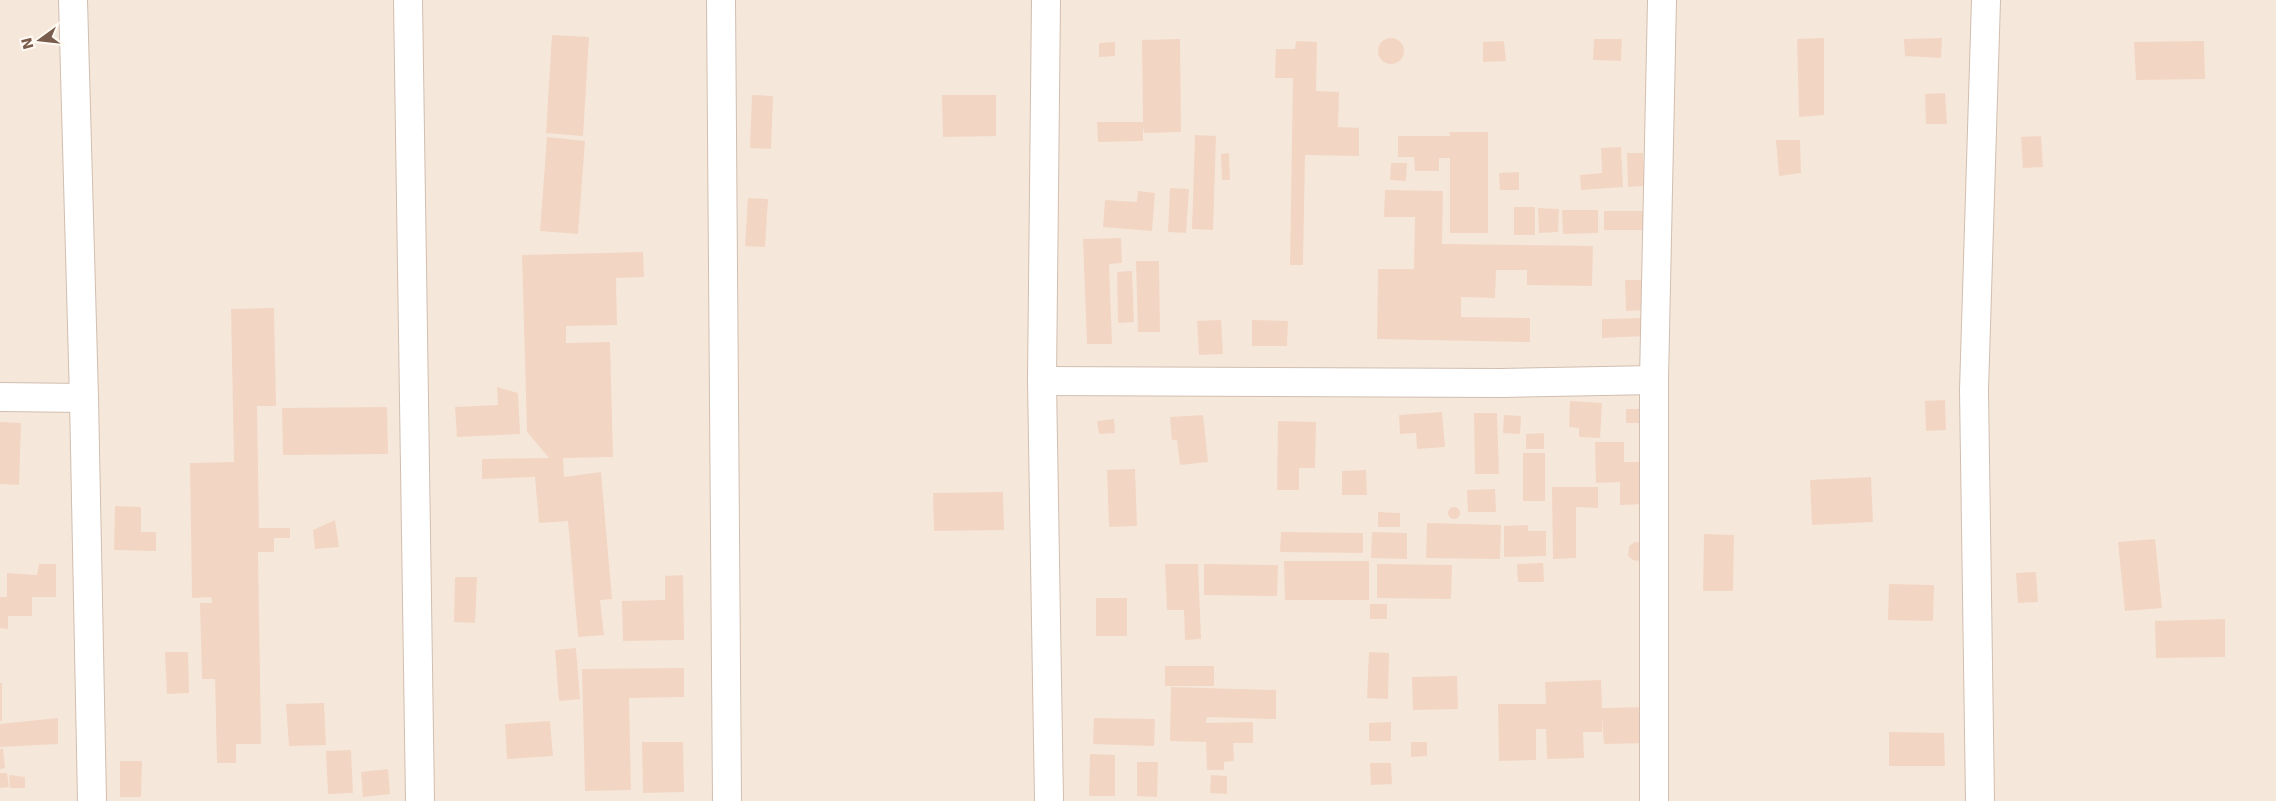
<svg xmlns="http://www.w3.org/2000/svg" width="2276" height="801" viewBox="0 0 2276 801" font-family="'DejaVu Sans',sans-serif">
  <rect width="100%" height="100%" fill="#fdf6ec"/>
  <rect fill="#f5e8da" x="0" y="0" width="2276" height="801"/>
  <g fill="#f3d5c3">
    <path d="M552 35 589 37 583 136 546 133Z"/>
    <circle cx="1391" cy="51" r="13"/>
    <path d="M1824 38V115L1799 117 1797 39Z"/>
    <path d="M1942 38 1941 58 1905 56 1904 39Z"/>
    <path d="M1180 39 1181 132 1144 133 1143 126V141L1098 142 1097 122H1143L1142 40Z"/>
    <path d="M1594 39H1622L1621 61 1593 60Z"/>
    <path d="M1296 41 1317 42 1316 91 1339 92 1338 127 1359 128V156L1305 155 1303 265H1290L1293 78H1275L1276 49H1295Z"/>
    <path d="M1504 41 1506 61 1483 62V42Z"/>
    <path d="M2204 41 2205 79 2136 80 2134 42Z"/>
    <path d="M1115 42V56L1099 57V43Z"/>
    <path d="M1945 93 1947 124H1926L1925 94Z"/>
    <path d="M752 95 773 96 771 149 750 148Z"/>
    <path d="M942 95H996V136L943 137Z"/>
    <path d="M1449 132H1488V233H1450V158H1439V171H1415L1414 157H1398V136H1450Z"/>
    <path d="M1195 135 1216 136 1213 230 1192 229Z"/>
    <path d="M2041 136 2043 167 2023 168 2021 137Z"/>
    <path d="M547 137 585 141 578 234 540 231Z"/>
    <path d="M1776 140H1800L1801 173 1779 176Z"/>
    <path d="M1621 147 1623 187 1581 190 1580 175 1602 173 1601 148Z"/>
    <path d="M1229 153 1230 180H1222L1221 154Z"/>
    <path d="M1627 153H1643L1644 186 1628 187Z"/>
    <path d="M1391 163H1407L1406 181 1390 180Z"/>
    <path d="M1519 172V190H1500L1499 173Z"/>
    <path d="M1170 188 1189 189 1186 233 1168 232Z"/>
    <path d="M1385 190 1443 191 1442 244 1593 246 1592 286 1527 285V270H1496L1495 298 1461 297V317L1530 318V342L1377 339 1378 269H1414L1415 217H1384Z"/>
    <path d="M1138 191 1155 193 1152 231 1103 227 1105 200 1137 202Z"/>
    <path d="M748 198 768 199 765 247 745 246Z"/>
    <rect x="1514" y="207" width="21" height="28"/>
    <path d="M1538 208 1559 209 1558 232 1539 233Z"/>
    <path d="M1562 210H1598V233L1563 234Z"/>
    <rect x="1604" y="211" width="40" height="19"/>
    <path d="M1121 238 1122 263 1109 264 1112 344H1087L1083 239Z"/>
    <path d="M643 252 644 277 616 278 617 325 566 326V343L610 342 613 457 563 458 564 477 601 472 612 599 600 600 604 635 578 637 568 521 539 523 535 477 482 479V459L549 458 527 432 522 255Z"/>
    <path d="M1136 261H1159L1160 332H1138Z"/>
    <path d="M1132 271 1134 322 1118 323 1117 272Z"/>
    <path d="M1625 280H1645L1646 310 1626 311Z"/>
    <path d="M274 308 276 406H257L259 528H290V538H274V552H258L261 744H236V763H217L215 679H202L200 603H212L211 597 192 598 190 463 234 462 231 309Z"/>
    <path d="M1644 318 1645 336 1602 338V319Z"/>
    <path d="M1221 320 1223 354 1199 355 1197 321Z"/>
    <path d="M1252 320 1288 321 1287 346H1252Z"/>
    <path d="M497 387 518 393 520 434 457 437 455 407 498 405Z"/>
    <path d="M1945 400 1946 430 1926 431 1925 401Z"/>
    <path d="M1570 401 1602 403 1600 438 1579 437V428L1569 427Z"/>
    <path d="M387 407 388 454 283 455 282 408Z"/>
    <rect x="1626" y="409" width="14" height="14"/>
    <path d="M1442 412 1445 447 1417 449 1416 433 1400 434 1399 415Z"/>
    <path d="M1474 413H1497L1499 474H1475Z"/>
    <path d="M1203 415 1208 462 1180 465 1177 440H1172L1170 417Z"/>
    <path d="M1504 415 1521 416 1520 434 1503 433Z"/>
    <path d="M1114 419 1115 433 1099 434 1097 421Z"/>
    <path d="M1278 421 1316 422 1315 468H1299V490H1277Z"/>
    <path d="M0 422 21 423 19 485 0 484Z"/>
    <path d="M1544 433V449H1526V434Z"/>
    <path d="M1595 442H1624V462H1645L1646 504 1620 505V482L1596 483Z"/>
    <rect x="1523" y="453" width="22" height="48"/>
    <path d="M1135 469 1137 526 1109 527 1107 470Z"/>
    <path d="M1366 470 1367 495H1342V471Z"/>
    <path d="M1871 477 1873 522 1812 525 1810 480Z"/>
    <path d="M1552 487H1598V508L1576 507V558L1553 559Z"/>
    <path d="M1495 489 1496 512H1468L1467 490Z"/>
    <path d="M1003 492 1004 530 934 531 933 493Z"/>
    <path d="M115 506 141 507V532H156V551L114 550Z"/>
    <circle cx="1454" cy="513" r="6"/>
    <path d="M1378 512 1400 513V527H1378Z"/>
    <path d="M335 520 339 547 315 549 313 530Z"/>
    <path d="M1427 523 1501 525 1500 559 1426 558Z"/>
    <path d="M1528 525V531H1546V556L1504 557V526Z"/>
    <path d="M1281 532 1363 533V553L1280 552Z"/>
    <path d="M1372 532 1407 533V559L1371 558Z"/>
    <path d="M1704 534 1734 535 1733 591H1703Z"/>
    <path d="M2155 539 2162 608 2125 611 2118 542Z"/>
    <path d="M1635 542H1640L1644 558 1639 561 1633 560 1628 556 1629 546Z"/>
    <path d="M1284 561H1369V600H1285Z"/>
    <path d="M1543 563 1544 582H1518L1517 564Z"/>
    <path d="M39 564H56V597H32V616H8V629L0 628V597H7V573L37 575Z"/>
    <path d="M1165 564H1198L1201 639 1185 640 1184 610H1167Z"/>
    <path d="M1204 564 1278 565 1277 596 1204 595Z"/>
    <path d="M1377 564 1452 565 1451 599 1377 598Z"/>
    <path d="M2036 572 2038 602 2018 603 2016 573Z"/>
    <path d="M683 575 684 640 623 641 622 601 665 600V576Z"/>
    <path d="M455 577H477L475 623 454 622Z"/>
    <path d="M1889 584 1934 585 1933 621 1888 620Z"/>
    <rect x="1096" y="598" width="31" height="38"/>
    <rect x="1370" y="604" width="17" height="15"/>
    <path d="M2225 619V657L2156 658 2155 621Z"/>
    <path d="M576 648 580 699 559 701 555 650Z"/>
    <path d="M165 652H188L189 693 167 694Z"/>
    <path d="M1369 652 1389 653 1388 699 1367 698Z"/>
    <rect x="1165" y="666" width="49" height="20"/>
    <path d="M684 668V697L629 698 631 790 585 791 582 669Z"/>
    <path d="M1457 676 1458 709 1413 710 1412 677Z"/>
    <path d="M1601 680 1602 708 1647 707 1648 743 1604 744 1602 717V732H1583L1584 758 1547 759 1546 729H1536V760L1499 761 1498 704H1546L1545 682Z"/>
    <rect x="0" y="683" width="2" height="38"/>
    <path d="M1171 687 1276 690V719L1207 717 1206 723 1253 722V743H1233L1234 761 1224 762V770H1207L1206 742 1170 741Z"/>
    <path d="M324 703 326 745 289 746 286 704Z"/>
    <path d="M58 718V744L0 747V724Z"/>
    <path d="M1094 718 1155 719 1154 746 1093 744Z"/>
    <path d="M550 721 553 756 507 759 505 724Z"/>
    <path d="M1391 722V741H1369V723Z"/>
    <path d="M1889 732 1944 733 1945 766H1889Z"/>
    <path d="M642 742H683L684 792 643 793Z"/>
    <path d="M1411 742H1427V756L1411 757Z"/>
    <path d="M0 749H3L5 768 0 769Z"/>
    <path d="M351 750 353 793 328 794 326 751Z"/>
    <path d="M1090 754 1115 755V796H1089Z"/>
    <path d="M120 761H142L141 797H120Z"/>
    <path d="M1137 762H1158L1157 797 1137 796Z"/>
    <path d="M1370 763H1391L1392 784 1371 785Z"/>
    <path d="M388 769 390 794 363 797 361 772Z"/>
    <path d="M0 773H7L9 787 0 788Z"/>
    <path d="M9 775 25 777V788H10Z"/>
    <path d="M1211 775 1227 776V794L1210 793Z"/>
  </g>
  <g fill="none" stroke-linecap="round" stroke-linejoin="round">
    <defs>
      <g id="minor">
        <path d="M73 0 84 398 92 801"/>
        <path d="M408 0 420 801"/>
        <path d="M721 0 727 801"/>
        <path d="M1046 0 1042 381 1049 801"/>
        <path d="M1042 381 1501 383 1654 380"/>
        <path d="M0 397 84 398"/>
        <path d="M1654 801V380L1662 0"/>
        <path d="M1980 801 1974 390 1986 0"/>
      </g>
    </defs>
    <use href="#minor" stroke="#d1beb0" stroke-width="30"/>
    <use href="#minor" stroke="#fff" stroke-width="28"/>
  </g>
  <g transform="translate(40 40) rotate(255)" stroke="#fffaf3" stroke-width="4" paint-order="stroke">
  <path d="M0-4L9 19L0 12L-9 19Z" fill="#7a5c4d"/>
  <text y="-8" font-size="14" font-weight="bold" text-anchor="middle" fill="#7a5c4d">N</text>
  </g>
</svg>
